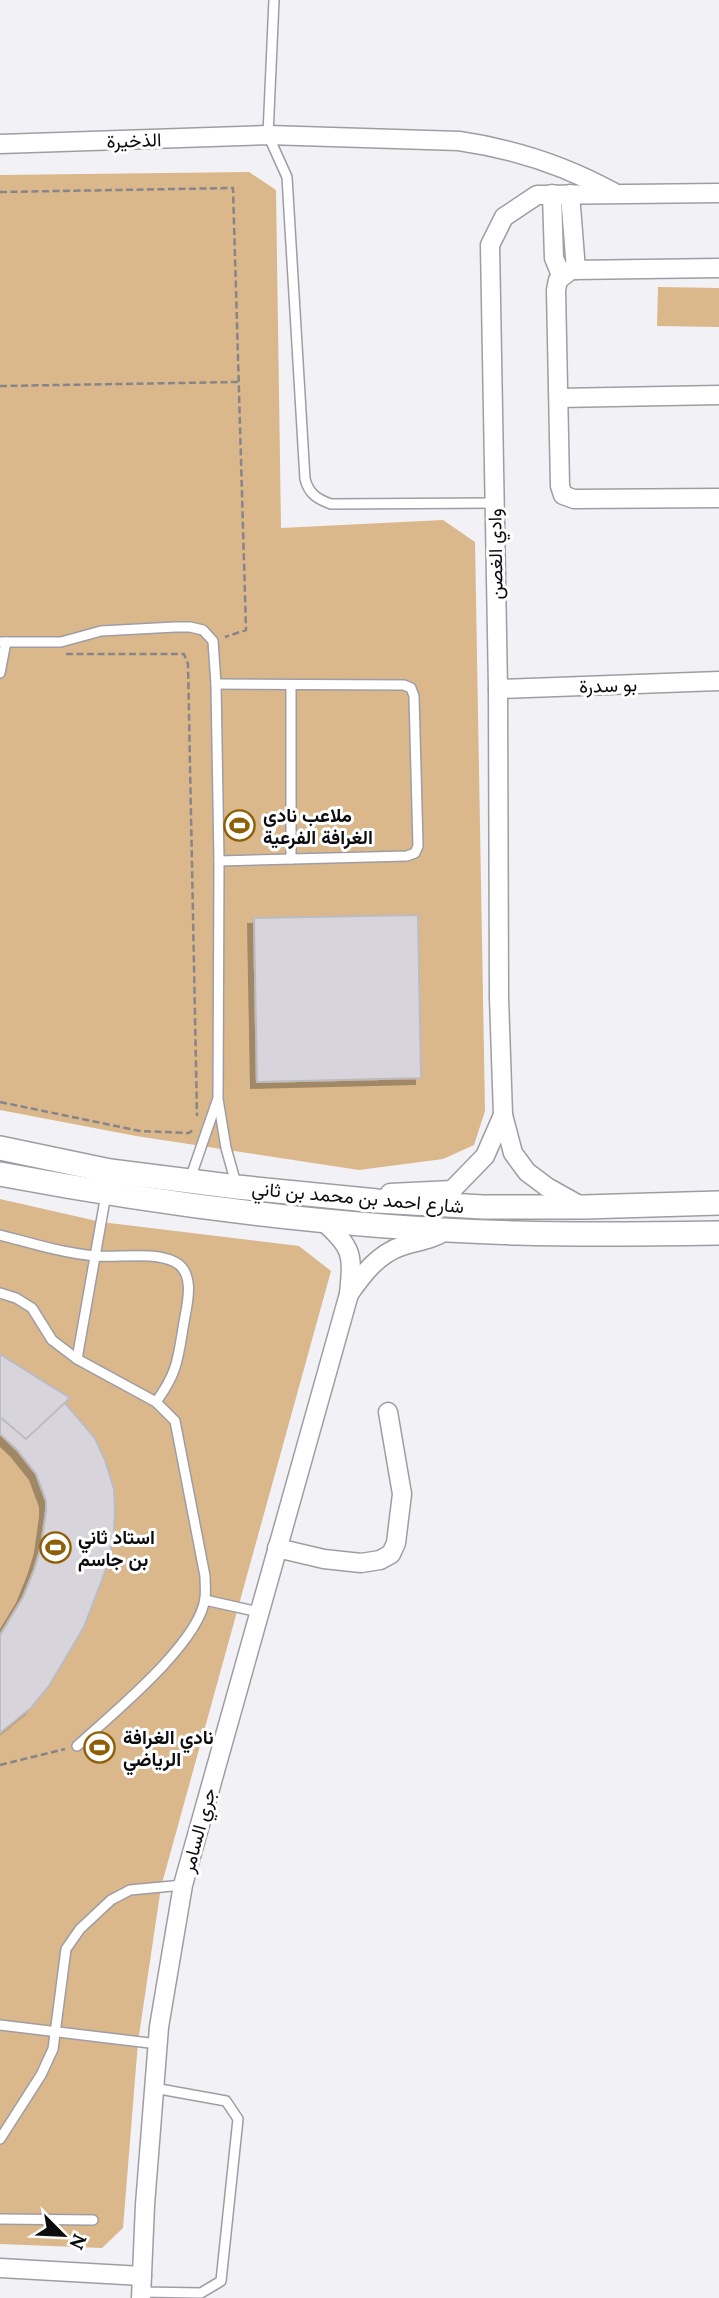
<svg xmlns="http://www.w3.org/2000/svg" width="719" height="2298" viewBox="0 0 719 2298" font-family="Lora,Vazirmatn,serif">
  <defs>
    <filter id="shadow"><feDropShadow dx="-6" dy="6" stdDeviation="0" flood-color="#0004"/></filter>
  </defs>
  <rect width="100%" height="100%" fill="#f2f1f6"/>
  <g fill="#dab88b">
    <path d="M249 172 276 190 281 528 443 520 475 542 485 1111 474 1145 443 1159 359 1170 136 1136 0 1110V175Z"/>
    <path d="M658 287 719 288V327L657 326Z"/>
    <path d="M0 1199 101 1222 299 1246 331 1271 161 1887 138 2042 123 2228 102 2248 0 2244Z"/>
  </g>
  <g fill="#d7d5db" stroke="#bcbbc0" stroke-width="2" filter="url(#shadow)">
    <path d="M418 915 421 1078 257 1082 254 918Z"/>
    <path d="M0 1354 70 1398 65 1403 95 1438 105 1460 114 1489 115 1511 114 1532 108 1564 84 1627 49 1686 31 1708 0 1733V1635L23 1597 34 1570 41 1547 46 1511V1501L36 1474 17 1450 0 1434Z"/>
    <path d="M0 1354 70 1398 26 1439 0 1417Z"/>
  </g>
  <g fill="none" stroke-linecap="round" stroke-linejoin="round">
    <defs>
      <g id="service">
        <path d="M274 0 268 135 287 177 305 479C309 494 317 499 331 504L495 503"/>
        <path d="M0 642H61L101 631 175 627H190L203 630 213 641 216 684 219 861 218 1099 226 1148 237 1187"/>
        <path d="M0 673 6 642"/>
        <path d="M216 684 404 685 411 688 414 696 418 846 415 853 407 856 219 861"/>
        <path d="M291 859V685"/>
        <path d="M190 1179 217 1101"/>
        <path d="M0 1235C31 1243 62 1253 95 1256 118 1258 154 1251 175 1262 196 1273 187 1305 184 1322 178 1358 178 1372 156 1402"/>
        <path d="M0 1293 16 1298 32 1308 52 1340 77 1359"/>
        <path d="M205 1600 259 1612"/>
        <path d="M77 1746C111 1715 200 1643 205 1598 206 1591 205 1583 205 1576L175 1421 156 1402 77 1359 106 1194"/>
        <path d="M0 2025 158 2044"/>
        <path d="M0 2139 41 2075 53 2049 66 1949 80 1929 111 1900 130 1890 183 1885"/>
        <path d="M0 2219 93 2220"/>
        <path d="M141 2292 201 2293 221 2281 238 2119 226 2101 154 2088"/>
      </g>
      <g id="minor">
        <path d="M0 144 268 135 459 141C514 149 564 165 613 192"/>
        <path d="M552 194 554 258 561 275"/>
        <path d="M570 194 576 270"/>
        <path d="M719 268 571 270 558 280 556 290 560 486 563 495 574 499 719 498"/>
        <path d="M559 398 719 395"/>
        <path d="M498 689 719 681"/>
        <path d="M390 1193 452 1190 485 1156 503 1115"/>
        <path d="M581 1206 547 1187 527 1172 513 1153 503 1115 499 998 498 689 490 245 504 217 537 195 719 193"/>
        <path d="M349 1294C363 1274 378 1254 402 1246 417 1241 432 1240 445 1231"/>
        <path d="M277 1548 324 1559 361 1563 380 1560 391 1554 396 1543 402 1494 388 1412"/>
        <path d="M0 2268 142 2276"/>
        <path d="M141 2298 145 2205 159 2027 183 1885 349 1294C353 1253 353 1249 322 1220"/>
      </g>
      <g id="tertiary">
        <path d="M0 1148 110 1171 237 1187 377 1201 483 1207H584L719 1203"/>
        <path d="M0 1174C170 1206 343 1228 517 1233 584 1235 652 1234 719 1233"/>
      </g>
    </defs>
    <use href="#service" stroke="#9f9da3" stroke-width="12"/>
    <use href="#minor" stroke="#9f9da3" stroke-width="21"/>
    <use href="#tertiary" stroke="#9f9da3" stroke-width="26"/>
    <g stroke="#868589" stroke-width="2.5" stroke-dasharray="7 3.5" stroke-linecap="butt">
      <path d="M0 192 233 188 246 630 225 637"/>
      <path d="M0 386 238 382"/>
      <path d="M66 654H184L188 664 197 1116"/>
      <path d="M0 1102 140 1131 189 1133 194 1129"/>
      <path d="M0 1765 65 1749"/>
    </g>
    <use href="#service" stroke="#fff" stroke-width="9"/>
    <use href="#minor" stroke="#fff" stroke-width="18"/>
    <use href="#tertiary" stroke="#fff" stroke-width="23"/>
  </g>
  <defs>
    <symbol id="stadium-ring" viewBox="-11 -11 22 22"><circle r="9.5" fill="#fff" stroke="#8e5f07" stroke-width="1.5"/><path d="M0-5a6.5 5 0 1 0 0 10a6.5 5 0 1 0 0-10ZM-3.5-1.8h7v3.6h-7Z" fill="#8e5f07"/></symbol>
  </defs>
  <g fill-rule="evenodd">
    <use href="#stadium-ring" x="222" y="808" width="35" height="35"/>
    <use href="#stadium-ring" x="38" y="1530" width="35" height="35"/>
    <use href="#stadium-ring" x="82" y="1730" width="35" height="35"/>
  </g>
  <g text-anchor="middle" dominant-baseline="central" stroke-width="6" stroke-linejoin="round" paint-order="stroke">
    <g font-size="19" fill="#0c0b0d" stroke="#fff">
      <text transform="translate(134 140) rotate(-2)">الذخيرة</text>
      <text transform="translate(495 554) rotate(-91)">وادي الغصن</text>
      <text transform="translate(608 685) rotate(-2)">بو سدرة</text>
      <text transform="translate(358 1197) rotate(5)">شارع احمد بن محمد بن ثاني</text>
      <text transform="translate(198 1830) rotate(-75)">جري السامر</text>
    </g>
    <g font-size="19" font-weight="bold" fill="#0c0b0d" stroke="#fff" text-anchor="start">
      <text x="263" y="815">ملاعب نادي<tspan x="263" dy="22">الغرافة الفرعية</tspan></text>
      <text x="78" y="1537">استاد ثاني<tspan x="78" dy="22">بن جاسم</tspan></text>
      <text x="123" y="1737">نادي الغرافة<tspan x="123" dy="22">الرياضي</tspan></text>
    </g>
  </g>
  <g transform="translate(63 2235) rotate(114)" stroke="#ffffff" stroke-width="5" paint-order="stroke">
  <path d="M0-5L12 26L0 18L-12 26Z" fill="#0c0b0d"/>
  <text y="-10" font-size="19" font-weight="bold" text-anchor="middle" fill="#0c0b0d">N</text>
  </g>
</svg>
